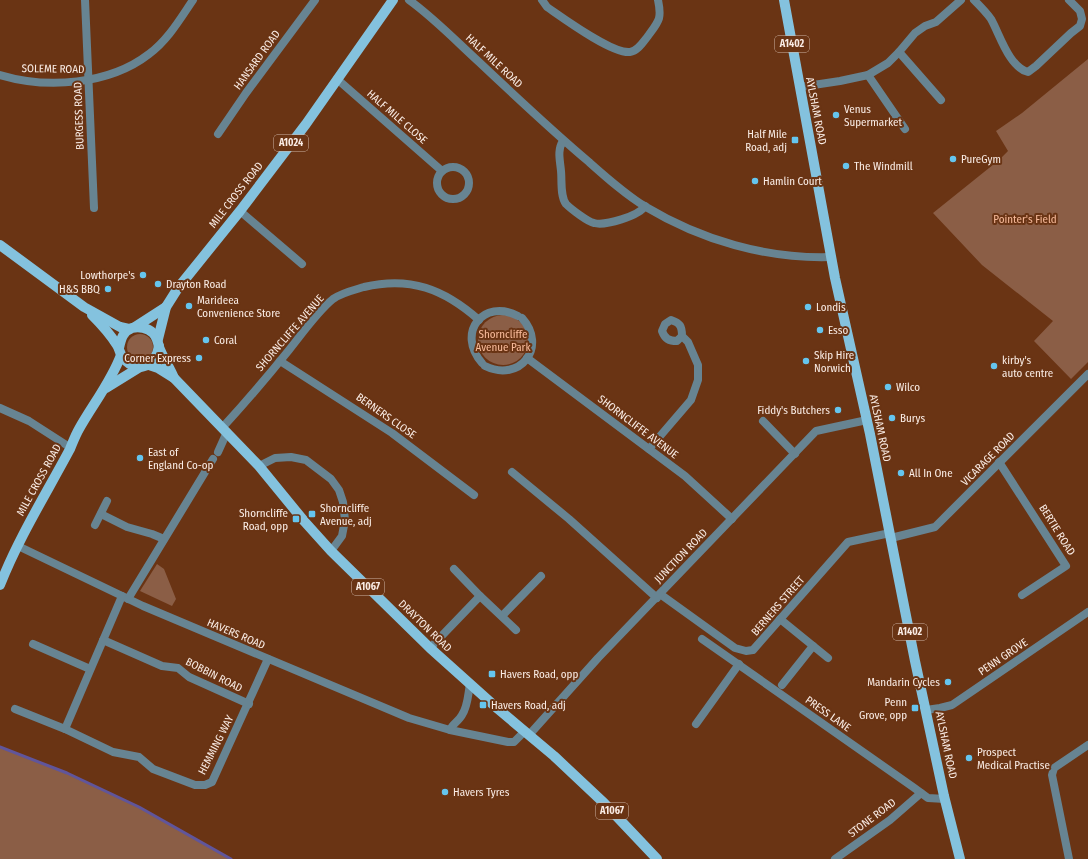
<svg xmlns="http://www.w3.org/2000/svg" width="1088" height="859" viewBox="0 0 1088 859" font-family="'Fira Sans Condensed',sans-serif">
  <rect width="100%" height="100%" fill="#6a3414"/>
  <g fill="#8b5e46">
    <path d="M1088 59V362L1071 379 1034 341 1053 321 982 265 933 213 999 160 1008 151 996 131 1022 113Z"/>
    <circle cx="503" cy="340" r="25"/>
    <circle cx="140" cy="347" r="13"/>
    <path d="M157 564 164 569 176 599 172 606 140 591Z"/>
    <path d="M0 747 67 773 139 807 231 859H0Z"/>
  </g>
  <g fill="none" stroke-linecap="round" stroke-linejoin="round">
    <path stroke="#60559b" stroke-width="3" d="M0 747 67 773 139 807 231 859"/>
    <g stroke="#678492" stroke-width="8">
      <path d="M85 0 94 208"/>
      <path d="M409 0C434 18 456 41 479 62 515 96 551 130 589 162 607 178 626 195 646 207 701 240 766 259 831 257"/>
      <path d="M542 0 547 7C563 18 612 54 630 52 638 51 643 42 648 36 659 21 662 19 658 0"/>
      <path d="M974 0C980 6 986 12 991 19 1000 35 1009 67 1028 72L1036 66 1071 33 1080 26 1082 19 1080 11 1069 0"/>
      <path d="M0 75C47 89 109 85 149 54 168 40 180 19 193 0"/>
      <path d="M868 75 888 63 899 52"/>
      <path d="M337 79 442 171"/>
      <path d="M800 87 840 81 868 75 905 129"/>
      <path d="M941 100 899 52 915 33 925 26 936 22 961 0"/>
      <path d="M218 134 246 93 315 0"/>
      <path d="M563 141C557 150 560 160 561 171 562 180 560 196 566 204 571 209 588 222 594 223 605 226 639 216 645 206"/>
      <circle cx="453" cy="183" r="16"/>
      <path d="M240 211 302 264"/>
      <path d="M527 358 685 476 732 519"/>
      <path d="M280 361 392 433 474 495"/>
      <path d="M482 363C456 333 483 298 518 316"/>
      <path d="M485 366C520 383 548 347 522 318"/>
      <path d="M0 408 29 421 71 448"/>
      <path d="M763 421 795 454"/>
      <path d="M222 428C245 403 268 376 289 350 302 334 317 312 333 299 341 293 354 290 364 287 410 276 444 289 479 320"/>
      <path d="M649 449 691 400 698 380V365L688 342 682 336C682 326 680 323 671 320L665 324 662 331C665 339 669 341 677 341L682 336"/>
      <path d="M218 452 227 432"/>
      <path d="M999 462 1066 566 1022 595"/>
      <path d="M259 466 275 458 291 457 306 460 331 479 339 490 343 502 345 520 342 536 331 551"/>
      <path d="M512 472 569 519 657 598"/>
      <path d="M101 514 127 527 152 534 164 539"/>
      <path d="M95 525 107 501"/>
      <path d="M891 538 935 527 1088 374"/>
      <path d="M18 546 143 606 409 718 450 730 508 742H514L525 731"/>
      <path d="M454 569 480 596"/>
      <path d="M660 594 735 648 746 651 753 650 848 542 890 533"/>
      <path d="M122 596 65 729 113 752 139 757 153 769 195 785H205L212 782 268 659"/>
      <path d="M128 599 213 459"/>
      <path d="M502 616 541 576"/>
      <path d="M780 619 828 658"/>
      <path d="M702 639 913 787 928 798 945 799"/>
      <path d="M103 640 162 666 178 668 189 677 249 704"/>
      <path d="M33 644 90 669"/>
      <path d="M430 648 480 596 516 630"/>
      <path d="M782 685 813 646"/>
      <path d="M15 709 65 729"/>
      <path d="M926 710 940 708 952 705 1088 612"/>
      <path d="M696 724 739 664"/>
      <path d="M450 730C452 724 459 721 462 715 468 706 468 694 470 684"/>
      <path d="M529 735 598 658 816 431 867 420"/>
      <path d="M835 859 890 820 921 793"/>
      <path d="M1069 859 1052 775 1054 768 1088 745"/>
    </g>
    <g stroke="#84c2de" stroke-width="10">
      <path d="M784 0 835 278 870 434 915 661 944 796 960 859"/>
      <path d="M0 245 84 307 120 327 129 329"/>
      <path d="M92 315C101 324 110 334 117 345 120 350 120 355 124 359 138 375 156 365 159 346"/>
      <path d="M135 327 166 307"/>
      <path d="M158 339 166 307 178 288 240 211 306 124 393 0"/>
      <path d="M119 348C121 339 123 331 132 328 139 326 148 328 153 333 157 337 158 342 159 347 163 358 170 368 174 378"/>
      <path d="M149 365 158 368 174 378 259 466 304 521 331 551 430 648 498 709 554 756 604 803 657 859"/>
      <path d="M106 388 140 367"/>
      <path d="M0 585C19 537 46 494 70 449 73 442 75 436 79 429 93 404 111 382 121 355"/>
    </g>
  </g>
  <g fill="#65c5ee" stroke="#6a3414" stroke-width="1.5">
    <circle cx="836" cy="115" r="4"/>
    <rect x="791" y="136" width="8" height="8" rx="2"/>
    <circle cx="953" cy="159" r="4"/>
    <circle cx="846" cy="166" r="4"/>
    <circle cx="755" cy="181" r="4"/>
    <circle cx="143" cy="275" r="4"/>
    <circle cx="158" cy="284" r="4"/>
    <circle cx="108" cy="289" r="4"/>
    <circle cx="189" cy="306" r="4"/>
    <circle cx="808" cy="307" r="4"/>
    <circle cx="820" cy="330" r="4"/>
    <circle cx="206" cy="340" r="4"/>
    <circle cx="199" cy="358" r="4"/>
    <circle cx="806" cy="361" r="4"/>
    <circle cx="994" cy="366" r="4"/>
    <circle cx="888" cy="387" r="4"/>
    <circle cx="838" cy="410" r="4"/>
    <circle cx="892" cy="418" r="4"/>
    <circle cx="140" cy="458" r="4"/>
    <circle cx="901" cy="473" r="4"/>
    <rect x="308" y="510" width="8" height="8" rx="2"/>
    <rect x="292" y="515" width="8" height="8" rx="2"/>
    <rect x="488" y="670" width="8" height="8" rx="2"/>
    <circle cx="948" cy="682" r="4"/>
    <rect x="479" y="701" width="8" height="8" rx="2"/>
    <rect x="911" y="704" width="8" height="8" rx="2"/>
    <circle cx="969" cy="758" r="4"/>
    <circle cx="445" cy="792" r="4"/>
  </g>
  <g text-anchor="middle" dominant-baseline="central" stroke-width="4" stroke-linejoin="round" paint-order="stroke">
    <g fill="#6a3414" stroke="#cfb5a6" stroke-width="1">
      <rect x="775" y="36" width="34" height="16" rx="3"/>
      <rect x="274" y="135" width="34" height="16" rx="3"/>
      <rect x="352" y="579" width="32" height="16" rx="3"/>
      <rect x="893" y="624" width="34" height="16" rx="3"/>
      <rect x="596" y="803" width="32" height="16" rx="3"/>
    </g>
    <g font-size="10" font-weight="bold" fill="#faece5">
      <text x="792" y="44">A1402</text>
      <text x="291" y="143">A1024</text>
      <text x="368" y="587">A1067</text>
      <text x="910" y="632">A1402</text>
      <text x="612" y="811">A1067</text>
    </g>
    <g font-size="11" fill="#faece5" stroke="#6a3414">
      <text transform="translate(257 60) rotate(-54)">HANSARD ROAD</text>
      <text transform="translate(494 61) rotate(43)">HALF MILE ROAD</text>
      <text transform="translate(53 69) rotate(1)">SOLEME ROAD</text>
      <text transform="translate(816 111) rotate(79)">AYLSHAM ROAD</text>
      <text transform="translate(79 116) rotate(-92)">BURGESS ROAD</text>
      <text transform="translate(397 117) rotate(41)">HALF MILE CLOSE</text>
      <text transform="translate(236 195) rotate(-52)">MILE CROSS ROAD</text>
      <text transform="translate(290 333) rotate(-49)">SHORNCLIFFE AVENUE</text>
      <text transform="translate(386 416) rotate(35)">BERNERS CLOSE</text>
      <text transform="translate(638 427) rotate(37)">SHORNCLIFFE AVENUE</text>
      <text transform="translate(880 428) rotate(78)">AYLSHAM ROAD</text>
      <text transform="translate(988 459) rotate(-45)">VICARAGE ROAD</text>
      <text transform="translate(39 480) rotate(-61)">MILE CROSS ROAD</text>
      <text transform="translate(1057 530) rotate(58)">BERTIE ROAD</text>
      <text transform="translate(681 556) rotate(-46)">JUNCTION ROAD</text>
      <text transform="translate(778 606) rotate(-49)">BERNERS STREET</text>
      <text transform="translate(425 626) rotate(44)">DRAYTON ROAD</text>
      <text transform="translate(236 634) rotate(23)">HAVERS ROAD</text>
      <text transform="translate(1003 657) rotate(-34)">PENN GROVE</text>
      <text transform="translate(214 675) rotate(27)">BOBBIN ROAD</text>
      <text transform="translate(828 714) rotate(35)">PRESS LANE</text>
      <text transform="translate(216 745) rotate(-63)">HEMMING WAY</text>
      <text transform="translate(946 745) rotate(78)">AYLSHAM ROAD</text>
      <text transform="translate(872 818) rotate(-37)">STONE ROAD</text>
    </g>
    <g font-size="11" fill="#faece5" stroke="#6a3414" text-anchor="start">
      <text x="844" y="109">Venus<tspan x="844" dy="13">Supermarket</tspan></text>
      <text x="787" y="134" text-anchor="end">Half Mile<tspan x="787" dy="13">Road, adj</tspan></text>
      <text x="961" y="159">PureGym</text>
      <text x="854" y="166">The Windmill</text>
      <text x="763" y="181">Hamlin Court</text>
      <text x="135" y="275" text-anchor="end">Lowthorpe's</text>
      <text x="166" y="284">Drayton Road</text>
      <text x="100" y="289" text-anchor="end">H&amp;S BBQ</text>
      <text x="197" y="300">Marideea<tspan x="197" dy="13">Convenience Store</tspan></text>
      <text x="816" y="307">Londis</text>
      <text x="828" y="330">Esso</text>
      <text x="214" y="340">Coral</text>
      <text x="814" y="355">Skip Hire<tspan x="814" dy="13">Norwich</tspan></text>
      <text x="191" y="358" text-anchor="end">Corner Express</text>
      <text x="1002" y="360">kirby's<tspan x="1002" dy="13">auto centre</tspan></text>
      <text x="896" y="387">Wilco</text>
      <text x="830" y="410" text-anchor="end">Fiddy's Butchers</text>
      <text x="900" y="418">Burys</text>
      <text x="148" y="452">East of<tspan x="148" dy="13">England Co-op</tspan></text>
      <text x="909" y="473">All In One</text>
      <text x="320" y="508">Shorncliffe<tspan x="320" dy="13">Avenue, adj</tspan></text>
      <text x="288" y="513" text-anchor="end">Shorncliffe<tspan x="288" dy="13">Road, opp</tspan></text>
      <text x="500" y="674">Havers Road, opp</text>
      <text x="940" y="682" text-anchor="end">Mandarin Cycles</text>
      <text x="907" y="702" text-anchor="end">Penn<tspan x="907" dy="13">Grove, opp</tspan></text>
      <text x="491" y="705">Havers Road, adj</text>
      <text x="977" y="752">Prospect<tspan x="977" dy="13">Medical Practise</tspan></text>
      <text x="453" y="792">Havers Tyres</text>
    </g>
    <g font-size="11" fill="#f9bb9b" stroke="#6a3414">
      <text x="1025" y="219">Pointer's Field</text>
      <text x="503" y="334">Shorncliffe<tspan x="503" dy="13">Avenue Park</tspan></text>
    </g>
  </g>
</svg>
